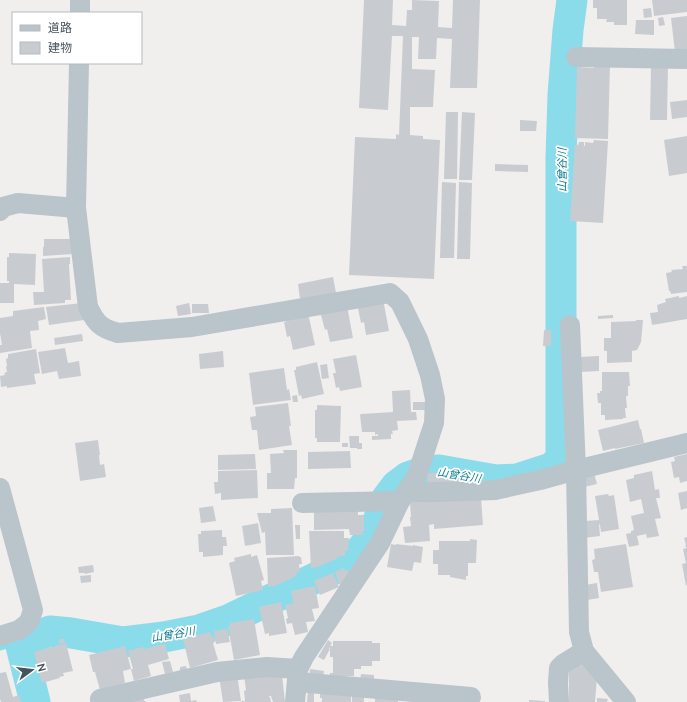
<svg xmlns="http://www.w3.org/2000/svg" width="687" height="702" viewBox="0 0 687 702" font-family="Ubuntu,'Noto Sans JP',sans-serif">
  <rect width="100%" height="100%" fill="#f1eeee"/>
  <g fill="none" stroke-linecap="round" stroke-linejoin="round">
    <path stroke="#8adceb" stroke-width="5" d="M0 648 20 642"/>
    <path stroke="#8adceb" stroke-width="31" d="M35 702 20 642 50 631 71 633 123 642 164 637 199 630 228 620 344 564 360 551 372 536 387 498 396 486 408 477 426 471 439 470 496 480 517 479 551 468 558 462 561 455V158L563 95 568 30 572 0"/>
  </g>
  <g fill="#c8ccd1">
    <path d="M364 0H393L392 25 406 26 407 10H412V0L439 1 438 27 452 28 453 0H480L477 88H450L452 39 437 38 436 59H418L419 37H412V69L435 70 433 107H410V135L423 136V139L440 140 434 279 349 275 355 137 396 139V134L399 135 403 36H392L388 110 359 108Z"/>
    <path d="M593 0H627V25H614V22H606L607 19H597V8H593Z"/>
    <path d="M652 0H687V12L654 16Z"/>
    <path d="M651 8 652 17 644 18 643 9Z"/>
    <path d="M687 16V50L675 52 671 18Z"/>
    <path d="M663 17 665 25 659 26 658 18Z"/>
    <path d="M636 20H654V35L635 34Z"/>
    <path d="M594 63 610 64 608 139 575 138 577 67 594 68Z"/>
    <path d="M651 65H668L667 120H650Z"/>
    <path d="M687 100V117L672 119 670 102Z"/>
    <path d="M446 112H458L457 179H444Z"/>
    <path d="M462 112 475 113 472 180H459Z"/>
    <path d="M520 120 537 121 536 131H520Z"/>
    <path d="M687 136V173L669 176 664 140Z"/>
    <path d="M594 140 608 141 603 223 570 221 575 145H578L579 142H584V146H585V142L593 143Z"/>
    <path d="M495 164 528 165V172L495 171Z"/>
    <path d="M442 182 456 183 454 258H440Z"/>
    <path d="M459 182 472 183 470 259H457Z"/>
    <path d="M44 239H71L73 254 43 256V247H44Z"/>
    <path d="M9 253 36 254 35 285 14 284V303H0V283H9V281H7V257H9Z"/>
    <path d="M70 257V264H69L71 300H65V303L34 305 33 292H44L42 259Z"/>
    <path d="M682 266H687V292L671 294 670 291H669L666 273 672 272 671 270 683 269Z"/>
    <path d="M333 277 336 293 300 299 298 284Z"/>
    <path d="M679 296V298L687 296V319L652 325 650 313 658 312 657 305 666 302 665 299Z"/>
    <path d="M383 299 389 331 366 335 364 322 361 323 358 308Z"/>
    <path d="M82 303 84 320 49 325 46 307Z"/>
    <path d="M189 303 191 314 178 316 176 306Z"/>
    <path d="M192 304H208L209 313H192Z"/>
    <path d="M347 306 353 338 330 342 327 329 325 330 321 315Z"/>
    <path d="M44 307 46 319 38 321 39 330 30 331 32 348 0 353V345H2L0 333V318L13 316V311Z"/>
    <path d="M308 313 315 345 293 350 290 336 287 337 284 322 287 321 286 318Z"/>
    <path d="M613 315V318L598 319V316Z"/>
    <path d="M636 320H643L641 342 637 350 632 351V362L607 363V351H604V338H611V322L636 321Z"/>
    <path d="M544 330H551V346H543Z"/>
    <path d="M82 334 83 341 55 345 54 338Z"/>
    <path d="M65 348 68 363 79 361 81 376 59 379 57 371 42 374 38 352Z"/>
    <path d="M36 349 40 373 34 374 36 384 7 388V386L1 387 0 376 5 375 4 373 7 372 6 367 7 366 6 359 8 358V354Z"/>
    <path d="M223 351 224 367 200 369 199 354Z"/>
    <path d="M356 355 362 387 340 391 339 387 336 388 333 373H336L333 359Z"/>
    <path d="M599 356V371L580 372 579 357Z"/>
    <path d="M317 362 324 394 302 399 301 395 299 396 294 370H296V367Z"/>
    <path d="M327 364 329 378 322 379 320 365Z"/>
    <path d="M284 368 287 390 289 389 291 400 253 405 249 373Z"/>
    <path d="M602 372H629L630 386H628V396H626L627 408H625L626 418H623V419L605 420V415H601V403H598L597 393H600V391H602Z"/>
    <path d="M410 390 411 412H416L417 420 397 421 398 430 392 431 393 434H391V439L372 440V436H378V434L375 435V432H362L360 415 361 414 393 412 392 391Z"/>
    <path d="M297 395 298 402H293L292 396Z"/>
    <rect x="413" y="402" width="13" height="8"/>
    <path d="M288 403 291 426H289L292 445 259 450 257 430H252L250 417 256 416 255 407Z"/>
    <path d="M317 405 341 406 340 442H317V438H315V410H317Z"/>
    <path d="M638 420 640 429H641L644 443 615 449V448L603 451 598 430Z"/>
    <path d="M349 436H359V443H362V449H357V448H350Z"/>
    <path d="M98 440 100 455H99L100 465 104 464 106 477 80 481 75 443Z"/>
    <rect x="342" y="443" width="6" height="4"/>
    <path d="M283 450H297V478H295L294 489H267V473H271L270 454 284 453Z"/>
    <path d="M350 451 351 468 308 469V452Z"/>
    <path d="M255 454 256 469 218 470V455Z"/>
    <path d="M687 454V481L680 483 679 477 674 478 671 462 675 461 674 457Z"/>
    <path d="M257 470 258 498 221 500V493L215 494 214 482H218V471Z"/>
    <path d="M652 471 655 490 659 489 660 498H656L661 518 655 519 659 536 647 538 646 534 637 536 639 545 629 547 626 534 631 533V531L634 530 631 516 644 513 641 499 630 502 626 480 634 478V475Z"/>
    <path d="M427 473H438L468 479V485L428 488Z"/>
    <path d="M594 473 597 484 584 487 581 477Z"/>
    <path d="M687 491V508L681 510 678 493Z"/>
    <path d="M608 494 609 496 614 495 619 529 601 532 600 525 599 524 600 536 584 538 585 521 599 520 595 496Z"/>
    <path d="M481 498 483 525 434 529V524L429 525 430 541 405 543 403 527 411 526 410 517H411L410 503Z"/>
    <path d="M213 506 216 521 201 523 199 508Z"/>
    <path d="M358 507V515H364V531L362 532 363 535H350L349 529 314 530V509Z"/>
    <path d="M292 508 294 555H266L265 532 262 533 257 513H271V509Z"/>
    <path d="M258 523 261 543 245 546 242 526Z"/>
    <path d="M295 525H300V539H296Z"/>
    <path d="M222 530V537H226L227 546H223V555L203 557V552H199L198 534H201V531Z"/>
    <path d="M309 531H344V538H349L348 551H345V556H338V558L318 567 311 568Z"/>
    <path d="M687 537V585L686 586 682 564 686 563 683 549 687 548 685 546 686 545 684 538Z"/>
    <path d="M470 539 477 540 476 563H468V576H466V580L450 577V575H438V564H433V550H439V541H470Z"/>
    <path d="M391 544 396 545V544L413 546V545L423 547 421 563 414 562 412 571 387 567Z"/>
    <path d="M626 544 633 587 601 592 598 572H594L592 560 595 559 594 549Z"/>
    <path d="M251 554V557L257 555 264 580 261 581 263 590 236 596 229 563 235 561 234 558Z"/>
    <path d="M299 556V557H301L302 564H299L300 572H297L296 576 275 586 268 587 267 558Z"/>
    <path d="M93 565 94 572 85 574V573H79L78 567Z"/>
    <path d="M343 568 349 572 340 586 335 572Z"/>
    <path d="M333 573 339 587 320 595 314 581Z"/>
    <path d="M91 575V582L81 583 80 576Z"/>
    <path d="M597 583 599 598 587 600 585 585Z"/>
    <path d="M315 586 319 608 312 609 315 621 306 622 308 632 295 635 292 623 287 624 286 619 288 618 285 605 293 603 291 591Z"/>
    <path d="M281 602 287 633 269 636V633L265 634 259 607Z"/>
    <path d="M254 619 260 655 234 660 228 626H230V623Z"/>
    <path d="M227 629 230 642 216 644 214 631Z"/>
    <path d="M210 632 212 637 214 636 215 642 213 643 218 660 190 668 183 639Z"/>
    <path d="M59 639H64L65 643H59Z"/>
    <path d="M328 640 332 643 330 646H333V641H372V643H380V661H372V666H361V669H354V676H346V679H330V673H333V657H330V647L329 649H330L324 660 318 657Z"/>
    <path d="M66 643 73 671 63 673 64 676 59 677 60 678 42 683 34 652Z"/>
    <path d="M165 644 169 659 148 665 151 676 134 681 131 669H133L128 651 143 647 144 649Z"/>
    <path d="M125 646 131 669 123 671 125 683 100 690 95 672H93L89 655Z"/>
    <path d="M583 658 597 677 595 702H569V666Z"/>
    <path d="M170 661 173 672 165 674 162 662Z"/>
    <path d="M186 666 187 670 180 671V667Z"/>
    <path d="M310 669 324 671 323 679 309 677Z"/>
    <path d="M6 672 13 697 19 695 21 702H1L0 699V673Z"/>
    <path d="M237 674 241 701 223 702 219 676Z"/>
    <path d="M361 674 374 675V681L360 680Z"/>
    <path d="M244 675H282L285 702H273L271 696H269V697H270L271 702H241V701H245L244 691 246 690Z"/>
    <path d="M308 690H314V702H307Z"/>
    <path d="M320 691 351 693V702H322V698H320Z"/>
    <path d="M190 693 191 701 196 700 197 702H180L179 695Z"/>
    <rect x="352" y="694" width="12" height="8"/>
    <path d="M142 695 145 702H124Z"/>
    <path d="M375 696 398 698V702H375Z"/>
    <path d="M597 698 608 699 607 702H597Z"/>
    <path d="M529 700 545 701V702H529Z"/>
  </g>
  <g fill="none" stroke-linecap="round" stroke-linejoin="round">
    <g stroke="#bac4cb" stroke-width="20">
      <path d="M80 13V0"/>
      <path d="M576 57 687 59"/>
      <path d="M79 63 76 208 88 307C96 323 100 328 118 333L192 327 390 293 400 302 418 339 430 375 435 399 434 423 419 469 415 479 400 501 380 543 304 657 298 669 295 702"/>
      <path d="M0 211 3 207 18 203 76 208"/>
      <path d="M570 325 576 470 579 632 584 651 626 702"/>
      <path d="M0 488 33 610 29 622 19 630 0 636"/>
      <path d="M406 493 495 490 540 480 576 470 687 443"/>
      <path d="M302 503 400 501"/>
      <path d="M297 682 471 697"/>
      <path d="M101 702 100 699 217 672 267 667 298 669"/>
      <path d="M559 702 558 683 559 668 563 664 584 651"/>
    </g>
  </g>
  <g text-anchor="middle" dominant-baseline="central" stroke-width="3.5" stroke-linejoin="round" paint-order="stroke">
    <g font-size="11" font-style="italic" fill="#0e7c91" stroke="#fff">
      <text transform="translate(562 170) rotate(-90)">山曾谷川</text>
      <text transform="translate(459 475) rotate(9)">山曾谷川</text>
      <text transform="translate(173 634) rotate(-9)">山曾谷川</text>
    </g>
  </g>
  <rect x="12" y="12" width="130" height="52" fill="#ffffff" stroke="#b5babe"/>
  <rect x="20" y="25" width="20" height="6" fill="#bac4cb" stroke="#b5babe"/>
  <text x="48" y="32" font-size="12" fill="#47535c">道路</text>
  <rect x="20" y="42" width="20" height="12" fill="#c8ccd1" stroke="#b5babe"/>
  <text x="48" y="52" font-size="12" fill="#47535c">建物</text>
  <g transform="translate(32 670) rotate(75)" stroke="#ffffff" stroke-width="3" paint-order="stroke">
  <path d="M0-3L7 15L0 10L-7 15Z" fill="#47535c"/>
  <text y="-6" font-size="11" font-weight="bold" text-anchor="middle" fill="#47535c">N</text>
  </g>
</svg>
